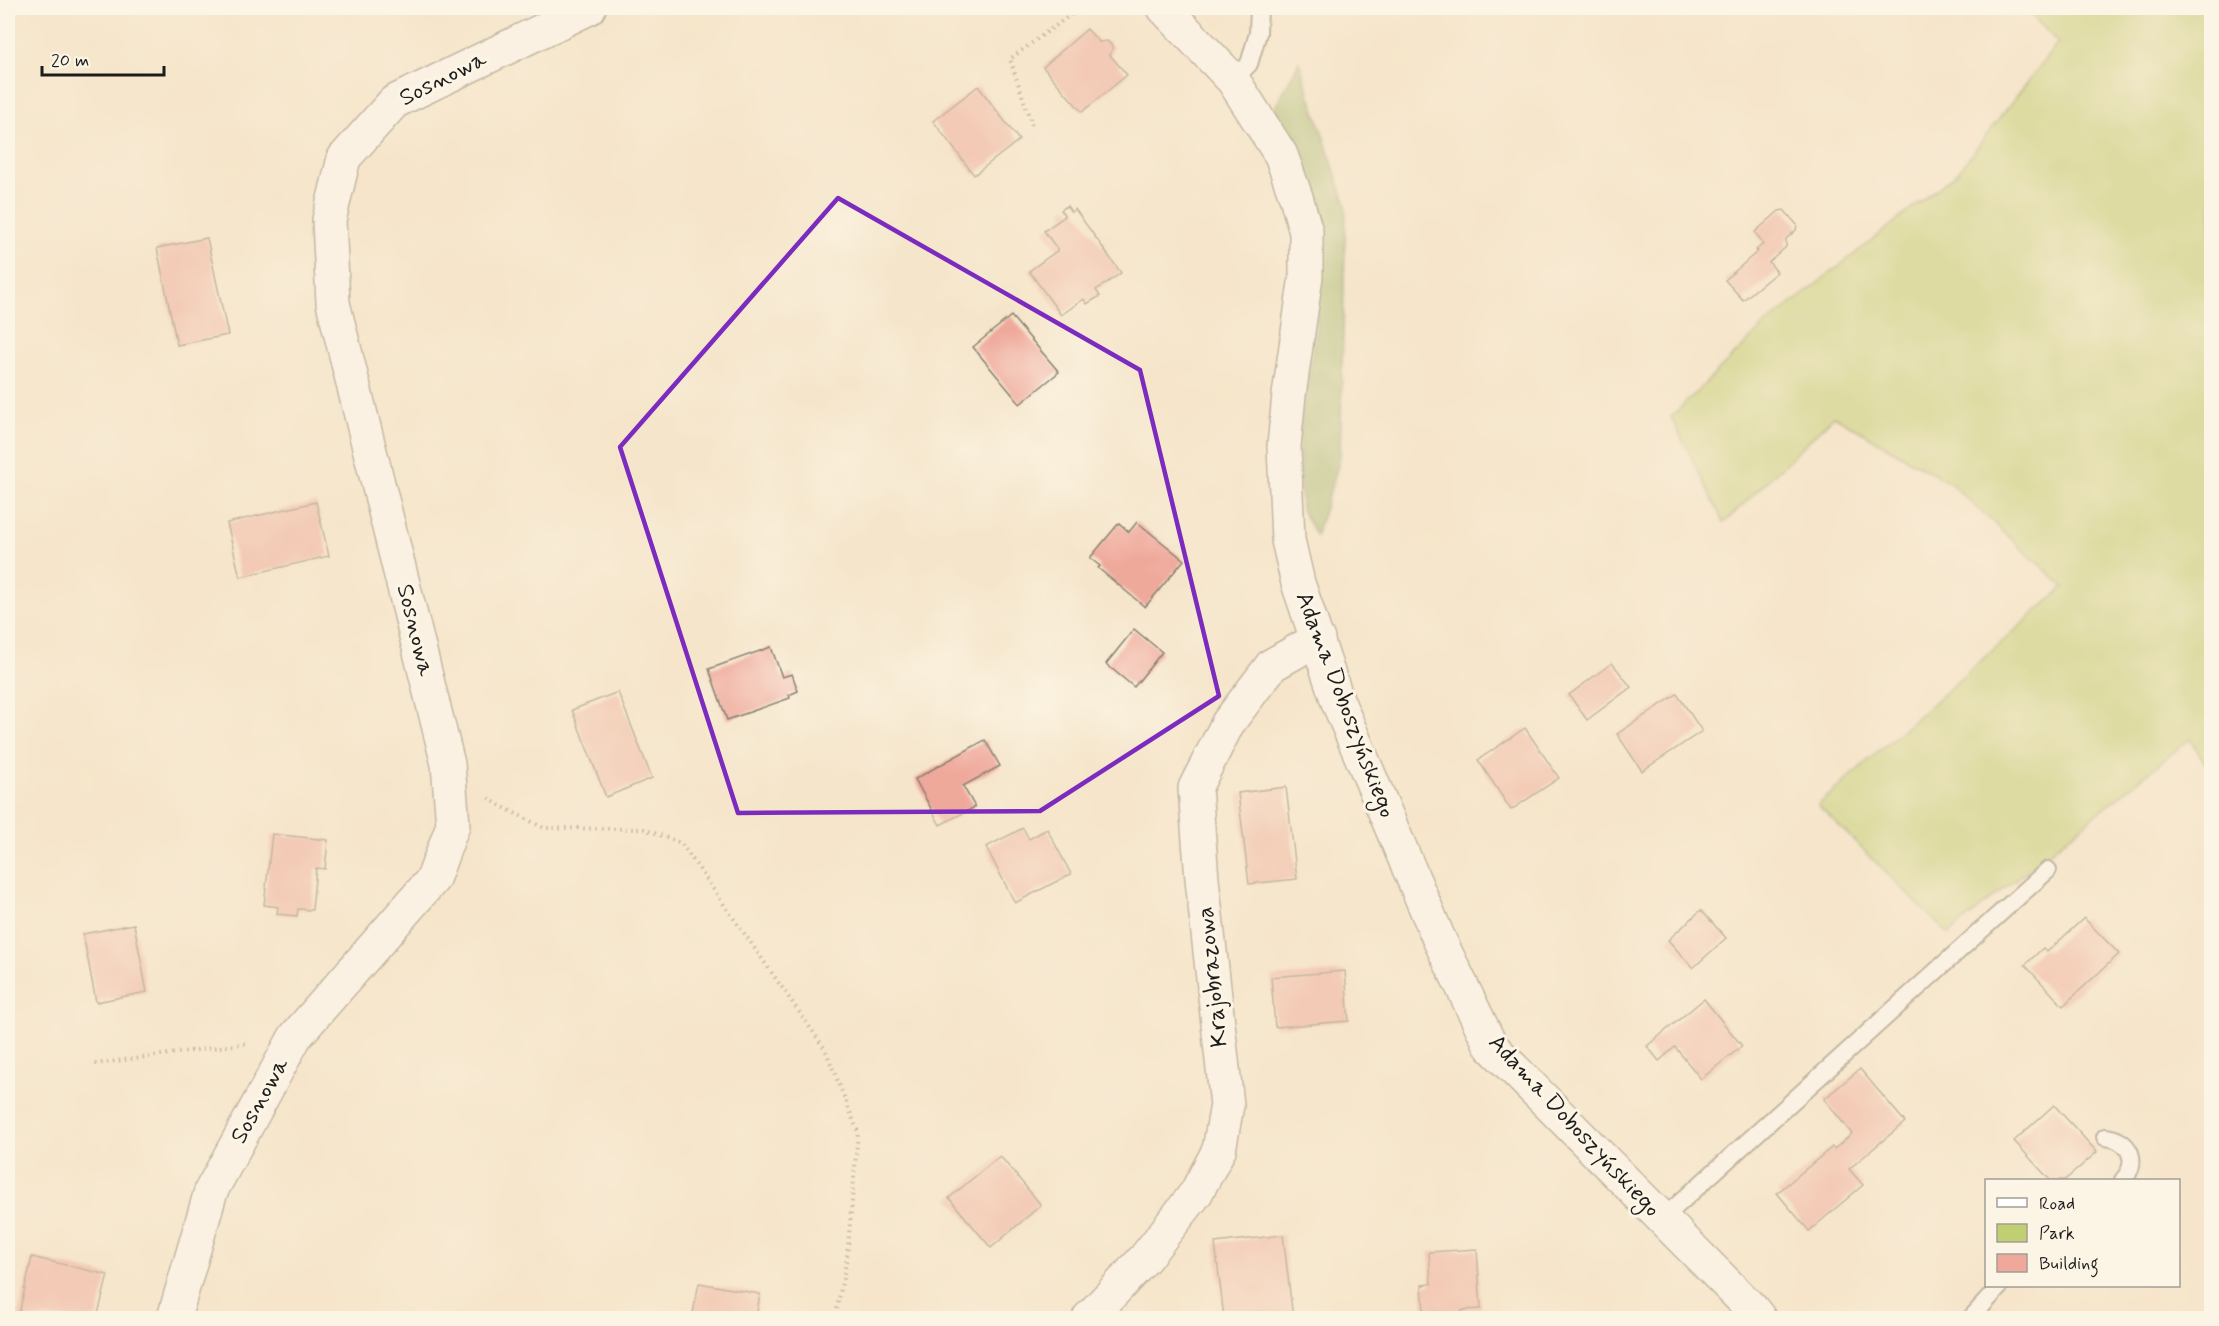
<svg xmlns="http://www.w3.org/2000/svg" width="2219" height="1326" viewBox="0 0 2219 1326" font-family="Mynerve,sans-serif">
  <rect width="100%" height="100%" fill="#fcf5e5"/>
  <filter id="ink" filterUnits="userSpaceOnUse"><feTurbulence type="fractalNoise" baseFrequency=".0167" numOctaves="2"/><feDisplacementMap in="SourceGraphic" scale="12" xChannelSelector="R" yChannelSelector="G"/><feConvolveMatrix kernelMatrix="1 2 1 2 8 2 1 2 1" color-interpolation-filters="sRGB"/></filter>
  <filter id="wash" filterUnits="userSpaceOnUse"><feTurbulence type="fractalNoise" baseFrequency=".008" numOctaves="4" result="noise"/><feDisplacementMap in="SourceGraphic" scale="24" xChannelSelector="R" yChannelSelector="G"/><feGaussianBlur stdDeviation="1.35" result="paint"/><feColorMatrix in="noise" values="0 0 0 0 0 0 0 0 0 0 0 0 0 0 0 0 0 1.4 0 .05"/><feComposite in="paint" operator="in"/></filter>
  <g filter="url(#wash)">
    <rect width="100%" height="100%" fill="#f5e5ca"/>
    <path fill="#c0cf71" stroke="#6e7646" stroke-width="1.5" d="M2025 8H2211V772L2190 739 1948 934 1818 805 2064 587 1951 484 1834 416 1724 523 1671 417 1767 323 1957 173 2058 43Z"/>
    <path fill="#98b263" stroke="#5a6740" stroke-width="1.5" d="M1299 62 1346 205 1340 459 1316 536 1301 509 1299 437 1317 325 1319 217 1275 107Z"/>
    <g id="blocks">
      <g fill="#efa99b">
        <path d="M1087 29 1099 42 1107 41 1113 47 1110 55 1127 75 1082 112 1043 67Z"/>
        <path d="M978 86 1019 140 974 175 933 121Z"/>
        <path d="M1067 206 1071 212 1075 209 1121 273 1096 290 1100 296 1087 304 1084 299 1061 315 1029 271 1058 250 1044 231 1065 216 1061 210Z"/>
        <path d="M1784 210 1797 225 1796 230 1786 239V247L1769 262 1777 272 1743 300 1725 280 1758 251 1756 250 1763 244 1755 232 1779 211Z"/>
        <path d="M207 238 228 335 177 345 157 248Z"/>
        <path d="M1011 316 1059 372 1020 404 973 347Z"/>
        <path d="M316 502 329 556 240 577 227 523Z"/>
        <path d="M1137 522 1184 560 1145 607 1098 568 1100 566 1090 558 1119 523 1129 532Z"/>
        <path d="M1134 629 1162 652 1134 687 1106 664Z"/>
        <path d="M771 647 782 677 792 674 798 691 789 695 790 698 727 720 709 669Z"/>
        <path d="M1612 663 1631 687 1587 720 1569 695Z"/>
        <path d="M618 692 652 778 606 797 572 710Z"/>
        <path d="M1677 694 1702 731 1642 771 1617 734Z"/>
        <path d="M1525 728 1559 778 1511 810 1478 760Z"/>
        <path d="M985 740 1000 766 963 786 975 807 940 825 915 779Z"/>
        <path d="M1286 787 1297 879 1249 884 1238 793Z"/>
        <path d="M1023 828 1029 839 1047 829 1071 874 1015 903 986 847Z"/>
        <path d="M272 834 328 840 325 869 316 868 312 910 298 909 297 916 277 914 278 907 264 905Z"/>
        <path d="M1701 910 1726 938 1693 968 1668 940Z"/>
        <path d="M2084 918 2119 954 2063 1006 2025 965 2043 948 2047 952Z"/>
        <path d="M134 924 147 992 96 1002 83 934Z"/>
        <path d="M1345 971 1349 1021 1275 1027 1271 977Z"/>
        <path d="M1704 999 1742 1046 1701 1079 1675 1047 1659 1061 1647 1046Z"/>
        <path d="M1860 1069 1905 1122 1849 1169 1863 1185 1809 1231 1777 1193 1832 1147 1834 1149 1852 1134 1824 1099Z"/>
        <path d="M2054 1105 2097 1152 2065 1180H2050L2014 1141Z"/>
        <path d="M1000 1156 1041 1205 991 1248 949 1198Z"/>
        <path d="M1283 1235 1293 1318H1224L1215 1243Z"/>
        <path d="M1477 1249 1481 1309 1463 1310 1458 1317 1449 1318 1442 1312H1424L1422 1285 1431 1284 1429 1252Z"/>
        <path d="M32 1257 108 1275 97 1318H18Z"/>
        <path d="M699 1283 760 1294 756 1318H692Z"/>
      </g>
    </g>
  </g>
  <g filter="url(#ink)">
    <use href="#blocks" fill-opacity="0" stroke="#888073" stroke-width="1.5"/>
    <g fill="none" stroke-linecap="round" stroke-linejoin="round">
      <defs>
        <g id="service">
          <path d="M1233 80 1249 64 1258 33 1259 8"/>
          <path d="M2105 1137C2130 1139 2140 1162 2123 1180"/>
          <path d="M1662 1219 2048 870"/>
          <path d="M1971 1318 2000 1286"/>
        </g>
        <g id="minor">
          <path d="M174 1318 211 1191 295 1037 433 879 453 825 448 764 333 303 329 220 344 158 394 102 589 8"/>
          <path d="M1089 1318 1145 1258 1196 1193 1219 1150 1227 1105 1202 879 1195 788 1228 723 1272 665 1318 639"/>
        </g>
        <path id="tertiary" d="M1164 8 1233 80 1281 155 1296 197 1306 232V276L1289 395 1284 446 1288 540 1298 583 1338 702 1439 939 1491 1046 1752 1309 1759 1318"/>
      </defs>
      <use href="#service" stroke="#888073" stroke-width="20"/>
      <use href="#minor" stroke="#888073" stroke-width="36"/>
      <use href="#tertiary" stroke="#888073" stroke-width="36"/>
      <g stroke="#888073" stroke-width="4" stroke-dasharray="1.5 4.5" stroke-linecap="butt">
        <path d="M1032 125 1010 59 1080 8"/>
        <path d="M489 798 497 804 544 828 644 829 681 843 825 1049 858 1132 847 1258 835 1318"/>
        <path d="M95 1064 249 1043"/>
      </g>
      <use href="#service" stroke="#fff" stroke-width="16"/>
      <use href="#minor" stroke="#fff" stroke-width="33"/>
      <use href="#tertiary" stroke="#fff" stroke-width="33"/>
    </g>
  </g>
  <path d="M0 0H2219V1326H0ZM838 198 1140 370 1219 696 1040 811 738 813 620 447Z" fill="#f5e5ca" fill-opacity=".55" fill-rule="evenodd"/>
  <path fill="none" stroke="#7b2cbf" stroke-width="4.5" stroke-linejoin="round" d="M838 198 1140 370 1219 696 1040 811 738 813 620 447Z"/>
  <g text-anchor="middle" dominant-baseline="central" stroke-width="6" stroke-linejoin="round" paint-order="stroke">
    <g font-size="24" fill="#1c1c1c" stroke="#fcf5e5">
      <text transform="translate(443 79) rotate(-27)">Sosnowa</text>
      <text transform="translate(415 630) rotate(76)">Sosnowa</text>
      <text transform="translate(1345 705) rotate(69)">Adama Doboszyńskiego</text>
      <text transform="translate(1213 977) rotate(-96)">Krajobrazowa</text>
      <text transform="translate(260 1101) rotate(-61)">Sosnowa</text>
      <text transform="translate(1574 1126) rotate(47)">Adama Doboszyńskiego</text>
    </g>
  </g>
  <rect width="2219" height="1326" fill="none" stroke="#fcf5e5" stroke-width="30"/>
  <rect x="1985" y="1179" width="195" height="108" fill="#fcf5e5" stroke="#a29e95" stroke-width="1.5"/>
  <rect x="1997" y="1198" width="30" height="9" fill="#ffffff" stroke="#a29e95" stroke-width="1.5"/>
  <text x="2039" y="1209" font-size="18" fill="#1c1c1c">Road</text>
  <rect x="1997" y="1224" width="30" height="18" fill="#c0cf71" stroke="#a29e95" stroke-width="1.5"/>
  <text x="2039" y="1239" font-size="18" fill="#1c1c1c">Park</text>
  <rect x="1997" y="1254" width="30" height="18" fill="#efa99b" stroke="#a29e95" stroke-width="1.5"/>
  <text x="2039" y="1269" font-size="18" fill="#1c1c1c">Building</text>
  <path d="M42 66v9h122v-9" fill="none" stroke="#1c1c1c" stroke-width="3"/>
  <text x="51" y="66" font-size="18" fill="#1c1c1c" stroke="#fcf5e5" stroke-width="4.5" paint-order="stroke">20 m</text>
</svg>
